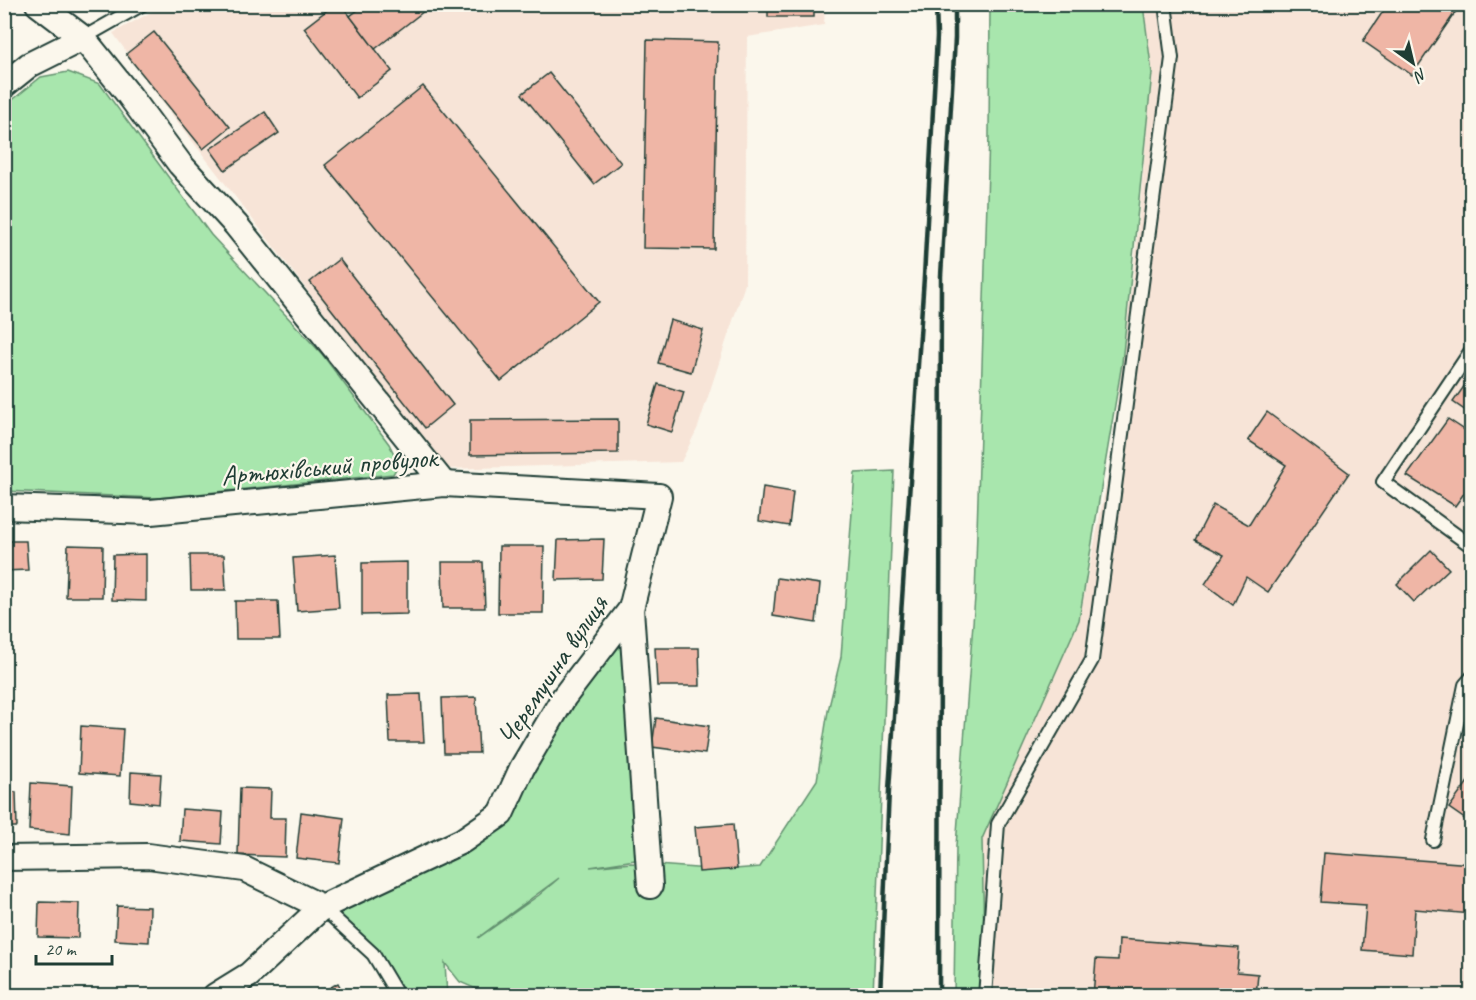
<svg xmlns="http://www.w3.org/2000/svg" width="1476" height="1000" viewBox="0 0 1476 1000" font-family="Caveat,sans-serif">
  <rect width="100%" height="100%" fill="#fbf7ec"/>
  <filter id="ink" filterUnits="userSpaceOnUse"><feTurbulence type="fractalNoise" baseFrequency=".0167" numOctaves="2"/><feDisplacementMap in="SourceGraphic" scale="12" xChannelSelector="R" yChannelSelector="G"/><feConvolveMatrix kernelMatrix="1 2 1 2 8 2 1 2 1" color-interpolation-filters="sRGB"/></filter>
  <g filter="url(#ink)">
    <g fill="#f7e4d7">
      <path d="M166 4 825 5 824 25 747 37 745 284 698 427 681 462 445 469 166 107 113 33Z"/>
      <path d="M1144 5H1471V995L968 996 977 852 1021 726 1079 620 1110 465 1136 248 1152 73Z"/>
    </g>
    <g fill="#a8e6ad" stroke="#649270" stroke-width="1.5" fill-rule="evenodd">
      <path d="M990 5H1143L1152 73 1122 363 1079 620 982 839 985 995 954 996 956 846 975 597 989 135Z"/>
      <path d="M68 72 100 84 211 235 322 354 389 444 399 464 393 474 157 498 5 491V106L41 77Z"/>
      <path d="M894 471 873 995H490L460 982 445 963 447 995H398L373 954 322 907 470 845 631 609 648 858 590 867 631 863 722 870 760 867 817 780 828 711 841 657 855 473ZM559 878 539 895 478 938 479 937Z"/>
    </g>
    <g fill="#efb6a6" stroke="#1f3d34" stroke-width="1.5">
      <path d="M90 4H103L95 11Z"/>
      <path d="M335 4H341L392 71 357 98 304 28Z"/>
      <path d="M366 4H433L375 49 350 16Z"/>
      <rect x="768" y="4" width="46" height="13"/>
      <path d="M1388 4H1461L1412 75 1363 41Z"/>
      <path d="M154 32 230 127 203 149 126 54Z"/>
      <path d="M647 40 718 42 714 249 643 248Z"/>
      <path d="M549 73 621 163 594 184 522 94Z"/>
      <path d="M423 86 599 302 501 381 325 165Z"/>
      <path d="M265 112 279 133 225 170 210 149Z"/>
      <path d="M339 259 453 405 425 428 310 282Z"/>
      <path d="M670 320 703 330 691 372 658 363Z"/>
      <path d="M1472 375V415L1453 402Z"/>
      <path d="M658 384 684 392 672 432 646 424Z"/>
      <path d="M1267 412 1349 473 1268 592 1246 577 1233 605 1205 584 1224 555 1195 540 1213 505 1249 525 1286 465 1248 440Z"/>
      <path d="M618 419V453L470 455V420Z"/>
      <path d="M1448 419 1472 435V482L1455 506 1407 476Z"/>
      <path d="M763 487 793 492 789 526 759 521Z"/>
      <path d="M604 539 602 579 556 580 558 540Z"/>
      <path d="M4 541H26L28 570 4 571Z"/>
      <path d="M68 545 103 546 102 597H66Z"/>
      <path d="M499 546H544L543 613H498Z"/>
      <path d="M1431 550 1449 569 1414 602 1397 584Z"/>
      <path d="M146 554V601L112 600 113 555Z"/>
      <path d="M190 555H224L226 590H191Z"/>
      <path d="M335 555 339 608 297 611 293 558Z"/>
      <path d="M407 562V614L362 615V563Z"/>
      <path d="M442 562H483L485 608H443Z"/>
      <path d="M777 578 820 584 816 623 773 616Z"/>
      <path d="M235 601H278L280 639H236Z"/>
      <path d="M655 648H699L700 686H657Z"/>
      <path d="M421 694 424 742H390L388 695Z"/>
      <path d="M476 697 479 753H444L442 698Z"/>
      <path d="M656 718 709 726 705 754 652 747Z"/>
      <path d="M81 726 123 729 120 776 79 773Z"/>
      <path d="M131 772 161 774 159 804 130 801Z"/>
      <path d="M1472 776V824L1449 808Z"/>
      <path d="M31 783 72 786 70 834 29 830Z"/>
      <path d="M240 788 271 789 270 818H286L285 857 238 855Z"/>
      <path d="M4 791 16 792 17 827H4Z"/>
      <path d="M182 809 223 812 221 844 180 841Z"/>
      <path d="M301 812 344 818 339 863 296 858Z"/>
      <path d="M733 824 737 869 699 872 695 827Z"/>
      <path d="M1324 853 1472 864V914L1415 909 1412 954 1362 950 1366 905 1320 902Z"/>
      <path d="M39 902 79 903 78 938 38 937Z"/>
      <path d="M117 906 150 907 149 942 115 940Z"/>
      <path d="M1119 939 1239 948 1237 972 1258 974 1256 996H1093L1096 959 1118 960Z"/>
      <path d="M338 983 345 996H315Z"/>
    </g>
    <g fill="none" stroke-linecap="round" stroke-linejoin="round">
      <defs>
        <g id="service">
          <path d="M83 38 143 4"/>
          <path d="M1472 349 1383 482 1470 545 1472 544"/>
          <path d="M1433 840 1465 685 1472 677"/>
          <path d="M322 907 373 954 398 996"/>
          <path d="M985 996 998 824 1092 660 1172 58 1165 4"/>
        </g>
        <g id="minor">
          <path d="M38 4 83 38 129 95 180 164 236 225 444 484"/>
          <path d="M4 85 29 65 83 38"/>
          <path d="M4 507 151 512 444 484 659 496 631 609 564 697 522 768 501 814 462 841 322 907 244 869 148 856 4 858"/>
          <path d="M631 609 650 886"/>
          <path d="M215 996 249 975 322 907"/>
        </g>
      </defs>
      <use href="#service" stroke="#1f3d34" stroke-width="16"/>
      <use href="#minor" stroke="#1f3d34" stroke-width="28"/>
      <use href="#service" stroke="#fbf7ec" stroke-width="12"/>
      <use href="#minor" stroke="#fbf7ec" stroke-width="24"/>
      <g stroke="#1f3d34" stroke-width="4.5">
        <path d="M880 996 889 790 924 277 937 36 936 4"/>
        <path d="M939 996 941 276 955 38V4"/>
      </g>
    </g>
  </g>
  <g text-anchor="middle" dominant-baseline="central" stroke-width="4.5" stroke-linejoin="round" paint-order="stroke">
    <g font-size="28" fill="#1f3d34" stroke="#fbf7ec">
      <text transform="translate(329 466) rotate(-5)">Артюхівський провулок</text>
      <text transform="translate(552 670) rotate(-56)">Черемушна вулиця</text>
    </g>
  </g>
  <rect width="1476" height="1000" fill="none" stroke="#fbf7ec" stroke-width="24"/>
  <rect x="12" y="12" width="1452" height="976" fill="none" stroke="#1f3d34" stroke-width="2" filter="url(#ink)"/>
  <g transform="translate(1413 63) rotate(146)" stroke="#fbf7ec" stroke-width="4.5" paint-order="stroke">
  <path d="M0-4.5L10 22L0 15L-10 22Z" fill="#1f3d34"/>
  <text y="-9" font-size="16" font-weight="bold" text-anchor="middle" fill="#1f3d34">N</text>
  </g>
  <path d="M36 955v9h76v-9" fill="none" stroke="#1f3d34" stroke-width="3"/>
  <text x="45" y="955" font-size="18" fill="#1f3d34" stroke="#fbf7ec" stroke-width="4.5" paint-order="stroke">20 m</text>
</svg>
